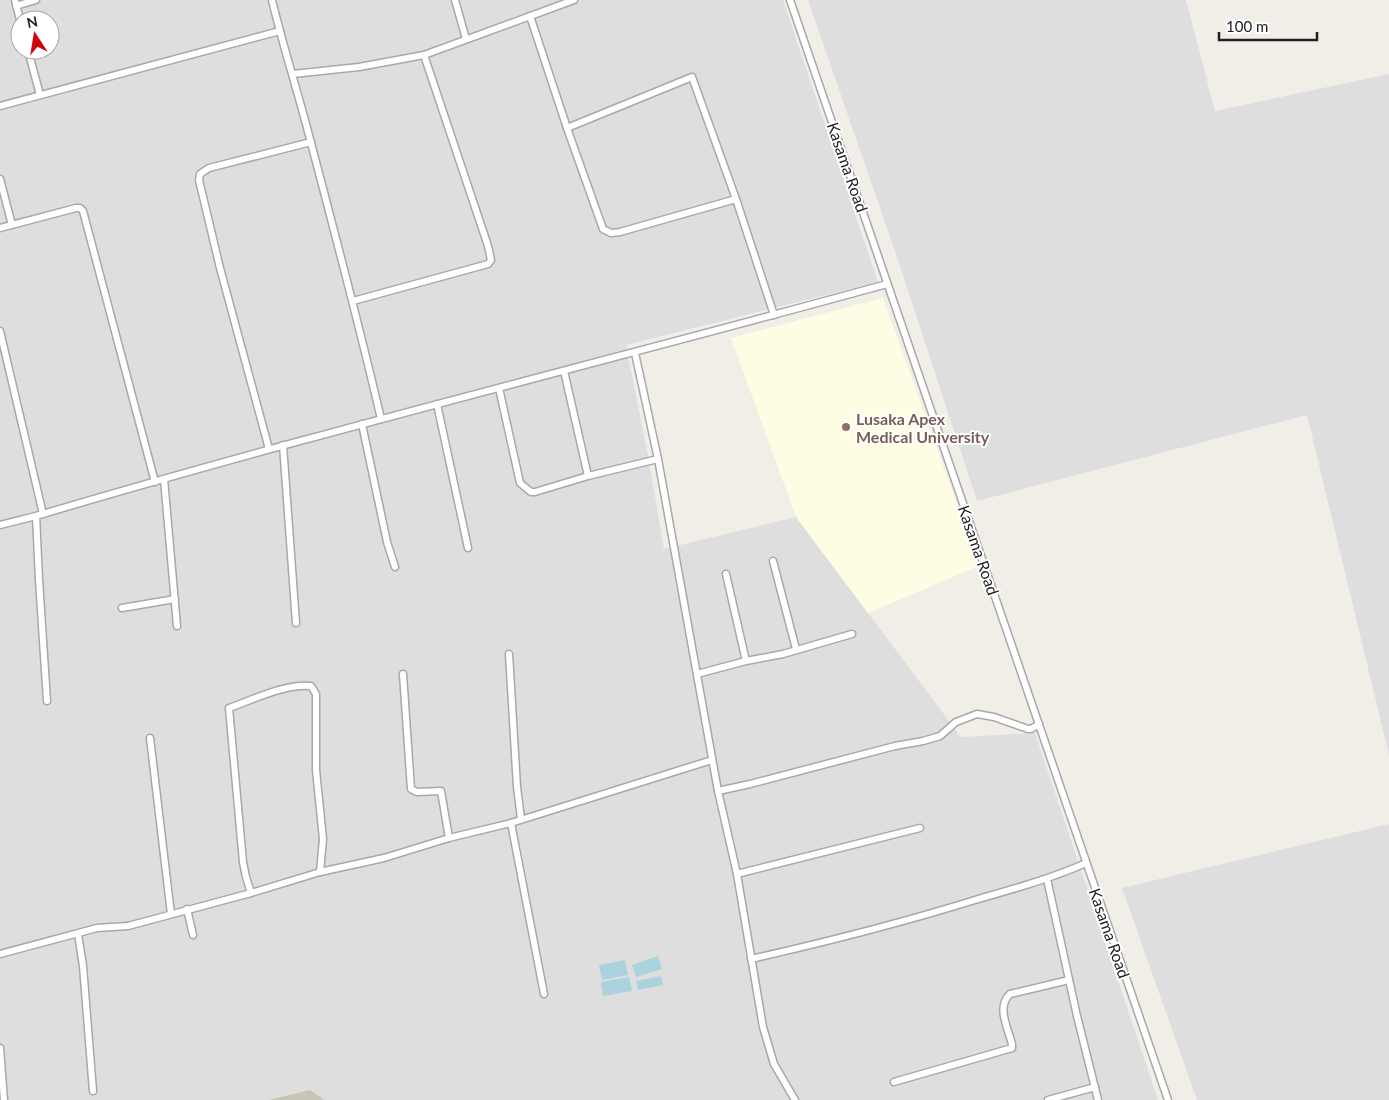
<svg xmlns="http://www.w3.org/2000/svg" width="1389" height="1100" viewBox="0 0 1389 1100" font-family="Lato,sans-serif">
  <rect width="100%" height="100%" fill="#f1eee8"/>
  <g fill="#dfdede" fill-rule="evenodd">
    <path d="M0 0H783L878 282 626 345 647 450 664 549 796 517 961 737 1035 733 1158 1100H0ZM20 20H50V50H20Z"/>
    <path d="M808 0H1186L1215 111 1389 74V755L1307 415 977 501 897 257Z"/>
    <path d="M1389 824V1100H1197L1122 888Z"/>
  </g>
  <path fill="#fefde3" d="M883 298 979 566 868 613 796 517 731 338Z"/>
  <path fill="#c6c5b3" d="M310 1090 324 1100H269Z"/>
  <g fill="#aad3dd">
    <path d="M658 956 662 969 636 977 632 965Z"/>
    <path d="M625 960 628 975 602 980 599 965Z"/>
    <path d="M661 976 663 985 638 990 636 981Z"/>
    <path d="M629 977 632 991 603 996 601 982Z"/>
  </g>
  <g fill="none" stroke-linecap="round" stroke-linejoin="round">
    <defs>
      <g id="minor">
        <path d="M15 0 20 20"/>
        <path d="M272 0C282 42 295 83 306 124 332 222 358 320 381 419"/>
        <path d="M455 0 466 39"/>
        <path d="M790 0 1168 1100"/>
        <path d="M16 6 36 0"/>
        <path d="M530 16 567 128 603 229 611 233 620 232 736 199"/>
        <path d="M28 50 40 95"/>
        <path d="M293 74 359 67 424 55 574 0"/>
        <path d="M0 106 280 31"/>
        <path d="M567 128 692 77 736 199 774 315"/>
        <path d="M0 179 12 225"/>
        <path d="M0 228 76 208H80L83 211 155 482"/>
        <path d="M353 301 488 264 491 260 488 246 424 55"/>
        <path d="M0 331 43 514"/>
        <path d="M635 353 658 459 718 791 737 874 763 1027 774 1064 795 1100"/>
        <path d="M564 371 588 476"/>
        <path d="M499 388 520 483 531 492H535L588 476 658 459"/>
        <path d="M437 404 468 548"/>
        <path d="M362 424 387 542 395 567"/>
        <path d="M283 445 296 623"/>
        <path d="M269 449 220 268 199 180 200 174 209 168 311 142"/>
        <path d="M164 479 177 626"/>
        <path d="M36 516 39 580 47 701"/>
        <path d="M0 525 36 516C318 432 604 362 887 284"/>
        <path d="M773 561 796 649"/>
        <path d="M726 574 746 661"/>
        <path d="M122 608 175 599"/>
        <path d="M509 654 517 787 521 819"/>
        <path d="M403 674 411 789 417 792 441 791 449 838"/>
        <path d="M697 674 746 661 783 654 852 634"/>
        <path d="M150 738 171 914"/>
        <path d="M718 791 750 784 895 746 923 741 940 736 956 722 977 714 994 717 1028 729H1031L1039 724"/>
        <path d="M511 823 544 994"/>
        <path d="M737 874 920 828"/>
        <path d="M1047 879 1077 1016 1098 1100"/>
        <path d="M251 893 246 877 243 862 229 708C252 700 287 683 311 686L316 694V770L323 839 320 872"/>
        <path d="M187 909 193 935"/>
        <path d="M78 934 83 966 93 1091"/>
        <path d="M0 954 97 928 128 926 251 893 320 872 384 858 449 838 511 823 712 760"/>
        <path d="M751 959C826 942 901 923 975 900 1013 889 1050 879 1086 863"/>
        <path d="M0 1048 4 1100"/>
        <path d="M894 1082 1012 1048V1044C1008 1028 996 1007 1010 994L1069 980"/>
        <path d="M1048 1100 1095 1087"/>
      </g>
    </defs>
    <use href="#minor" stroke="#a8a8a8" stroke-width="9"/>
    <use href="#minor" stroke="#fff" stroke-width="6"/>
  </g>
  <circle fill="#8d6e63" stroke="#fff" stroke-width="2" cx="846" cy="427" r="5"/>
  <g text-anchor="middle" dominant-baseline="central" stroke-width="4" stroke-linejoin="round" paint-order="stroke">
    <g font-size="16" fill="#212121" stroke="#fff">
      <text transform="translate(848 167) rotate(71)">Kasama Road</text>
      <text transform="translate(979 550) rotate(71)">Kasama Road</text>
      <text transform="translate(1110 933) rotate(71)">Kasama Road</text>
    </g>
    <g font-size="16" font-weight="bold" fill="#785e54" stroke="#fff" text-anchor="start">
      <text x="856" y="418">Lusaka Apex<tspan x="856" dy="18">Medical University</tspan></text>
    </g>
  </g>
  <g transform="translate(35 35) rotate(348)"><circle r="24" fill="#ffffff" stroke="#a6a6a6"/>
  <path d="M0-4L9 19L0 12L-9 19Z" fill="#cd050b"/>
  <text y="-8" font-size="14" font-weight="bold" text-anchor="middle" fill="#212121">N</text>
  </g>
  <path d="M1219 32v8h98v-8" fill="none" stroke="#212121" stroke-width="2.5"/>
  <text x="1226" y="32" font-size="15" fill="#212121" stroke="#ffffff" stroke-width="4" paint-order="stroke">100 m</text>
</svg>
